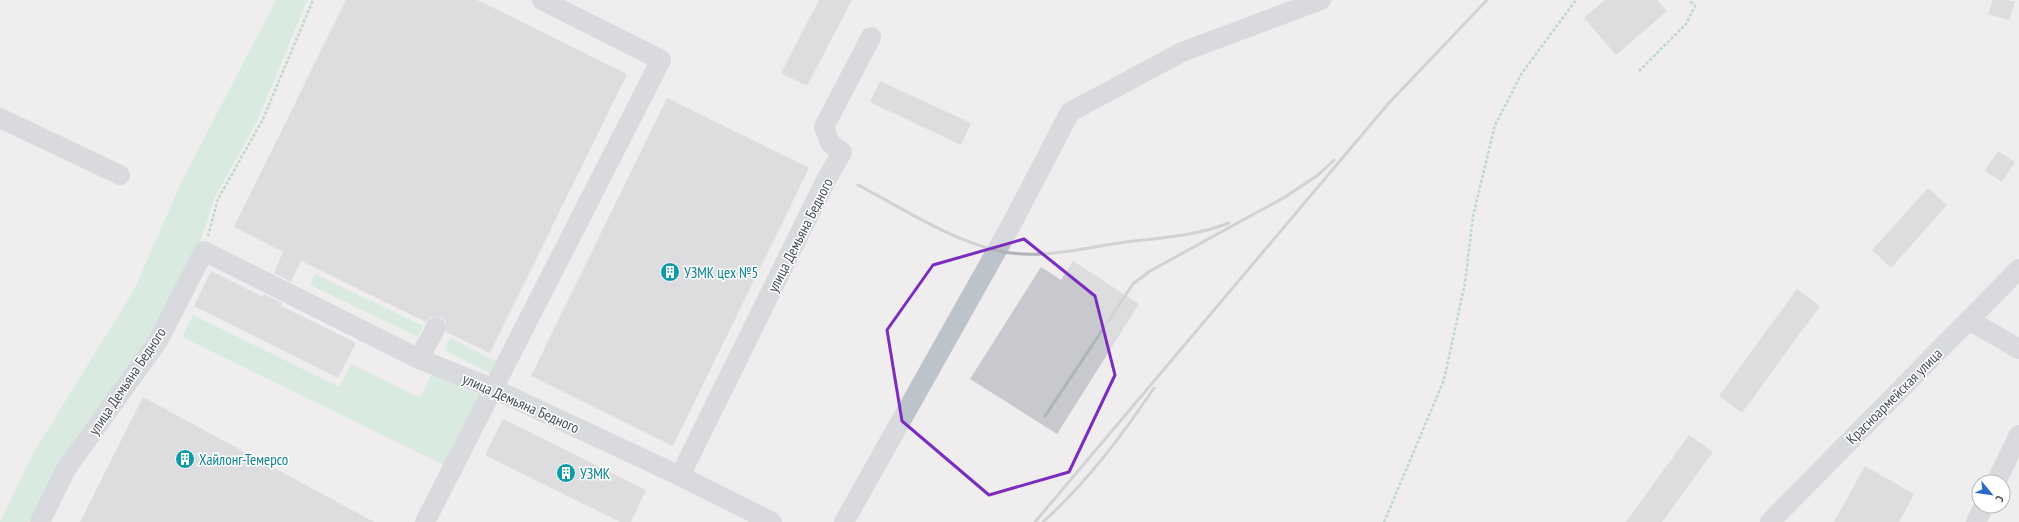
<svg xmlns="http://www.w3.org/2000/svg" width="2019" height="522" viewBox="0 0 2019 522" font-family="'PT Sans Narrow',sans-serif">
  <rect width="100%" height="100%" fill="#efeded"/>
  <g fill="#bee9d1">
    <path d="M276 0H307L258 119 214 199 198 249 151 336 53 474 29 522H0L34 452 134 290 181 183Z"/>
    <path d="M315 274 423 326 418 337 310 285Z"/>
    <path d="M193 315 339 387 351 364 420 398 433 372 483 397 448 467 182 337Z"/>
    <path d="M450 338 499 363 493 375 444 350Z"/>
  </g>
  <g fill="#c7c9cf">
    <path d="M346 0H477L627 74 490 353 446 332V321L441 317H430L426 322 301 261 291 282 274 273 283 252 234 227Z"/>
    <path d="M819 0H852L807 86 781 73Z"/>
    <path d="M1605 0H1657L1667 11 1616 55 1584 18Z"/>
    <path d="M1993 0H2007L2015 2 2009 20 1988 14Z"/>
    <path d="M880 81 971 123 961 145 870 102Z"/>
    <path d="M667 98 809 168 673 446 531 376Z"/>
    <path d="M1998 151 2015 162 2002 182 1985 171Z"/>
    <path d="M1928 188 1947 205 1891 268 1872 250Z"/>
    <path d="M1073 261 1139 304 1057 434 970 379 1041 267 1061 280Z"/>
    <path d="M211 271 263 297 264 294 282 303 281 306 356 343 338 378 194 306Z"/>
    <path d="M1797 289 1820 306 1742 413 1719 396Z"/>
    <path d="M143 397 374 522H80Z"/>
    <path d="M503 419 646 490 631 522H620L485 455Z"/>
    <path d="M1689 435 1713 452 1662 522H1626Z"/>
    <path d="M1865 466 1914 494 1899 522H1834Z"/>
  </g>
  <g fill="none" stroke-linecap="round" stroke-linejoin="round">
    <g stroke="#7ac4a3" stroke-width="2.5" stroke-dasharray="3 2" stroke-linecap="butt">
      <path d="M1639 71 1686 24 1695 6 1689 0"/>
      <path d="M208 236 218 199 263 119 313 0"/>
      <path d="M1384 522 1444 380 1465 283 1473 216 1495 125 1522 73 1576 0"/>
    </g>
    <g stroke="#bcc3cb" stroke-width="20">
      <path d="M0 118 120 175"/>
      <path d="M1969 320 2019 349"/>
      <path d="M419 359 436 327"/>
      <path d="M680 476 772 522"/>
      <path d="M1996 482 2019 435"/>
      <path d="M40 522 66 469 158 341 204 251 419 359 492 388 680 476 825 182 842 152 830 143 824 127 871 37"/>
      <path d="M425 522 661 60 542 0"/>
      <path d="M844 522 1010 227 1070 112 1182 52 1321 0"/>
      <path d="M1770 522 2019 269"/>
      <path d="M1976 522 1984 506"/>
    </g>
    <g stroke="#afb2b6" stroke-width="3">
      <path d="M858 185C902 208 947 238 995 250 1036 261 1084 248 1125 242 1160 238 1196 236 1229 223"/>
      <path d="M1045 416 1133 284 1150 271 1285 197 1318 175 1334 160"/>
      <path d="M1035 522 1388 104 1487 0"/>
      <path d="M1043 522C1087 482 1121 437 1154 388"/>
    </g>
  </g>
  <path d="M0 0H2019V522H0ZM1024 239 1095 296 1115 375 1069 472 989 495 902 421 887 330 933 265Z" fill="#efeded" fill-opacity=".55" fill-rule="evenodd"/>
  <path fill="none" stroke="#7b2cbf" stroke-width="3" stroke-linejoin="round" d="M1024 239 1095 296 1115 375 1069 472 989 495 902 421 887 330 933 265Z"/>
  <defs>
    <symbol id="building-disc" viewBox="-11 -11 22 22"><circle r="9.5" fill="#0f9aa8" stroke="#fff"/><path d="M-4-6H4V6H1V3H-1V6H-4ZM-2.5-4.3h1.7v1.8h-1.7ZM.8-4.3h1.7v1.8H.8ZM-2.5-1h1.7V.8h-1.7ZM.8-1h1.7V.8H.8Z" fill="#fff"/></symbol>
  </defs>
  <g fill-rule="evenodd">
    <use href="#building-disc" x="659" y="261" width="22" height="22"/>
    <use href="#building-disc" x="174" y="448" width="22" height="22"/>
    <use href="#building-disc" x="555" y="462" width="22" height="22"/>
  </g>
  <g text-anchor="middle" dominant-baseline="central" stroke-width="3" stroke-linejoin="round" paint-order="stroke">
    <g font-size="15" fill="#474f58" stroke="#fff">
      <text transform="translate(800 235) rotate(-63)">улица Демьяна Бедного</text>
      <text transform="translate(127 381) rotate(-56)">улица Демьяна Бедного</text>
      <text transform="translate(1894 396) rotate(-45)">Красноармейская улица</text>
      <text transform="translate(521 403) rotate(24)">улица Демьяна Бедного</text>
    </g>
    <g font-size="15" fill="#0d838f" stroke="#fff" text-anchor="start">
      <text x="684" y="272">УЗМК цех №5</text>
      <text x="199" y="459">Хайлонг-Темерсо</text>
      <text x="580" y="473">УЗМК</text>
    </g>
  </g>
  <g transform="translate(1991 494) rotate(119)"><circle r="19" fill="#ffffff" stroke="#b5b9bc"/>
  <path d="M0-3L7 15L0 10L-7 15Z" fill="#2b6acb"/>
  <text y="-6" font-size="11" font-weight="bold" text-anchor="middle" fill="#474f58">С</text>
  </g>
</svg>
